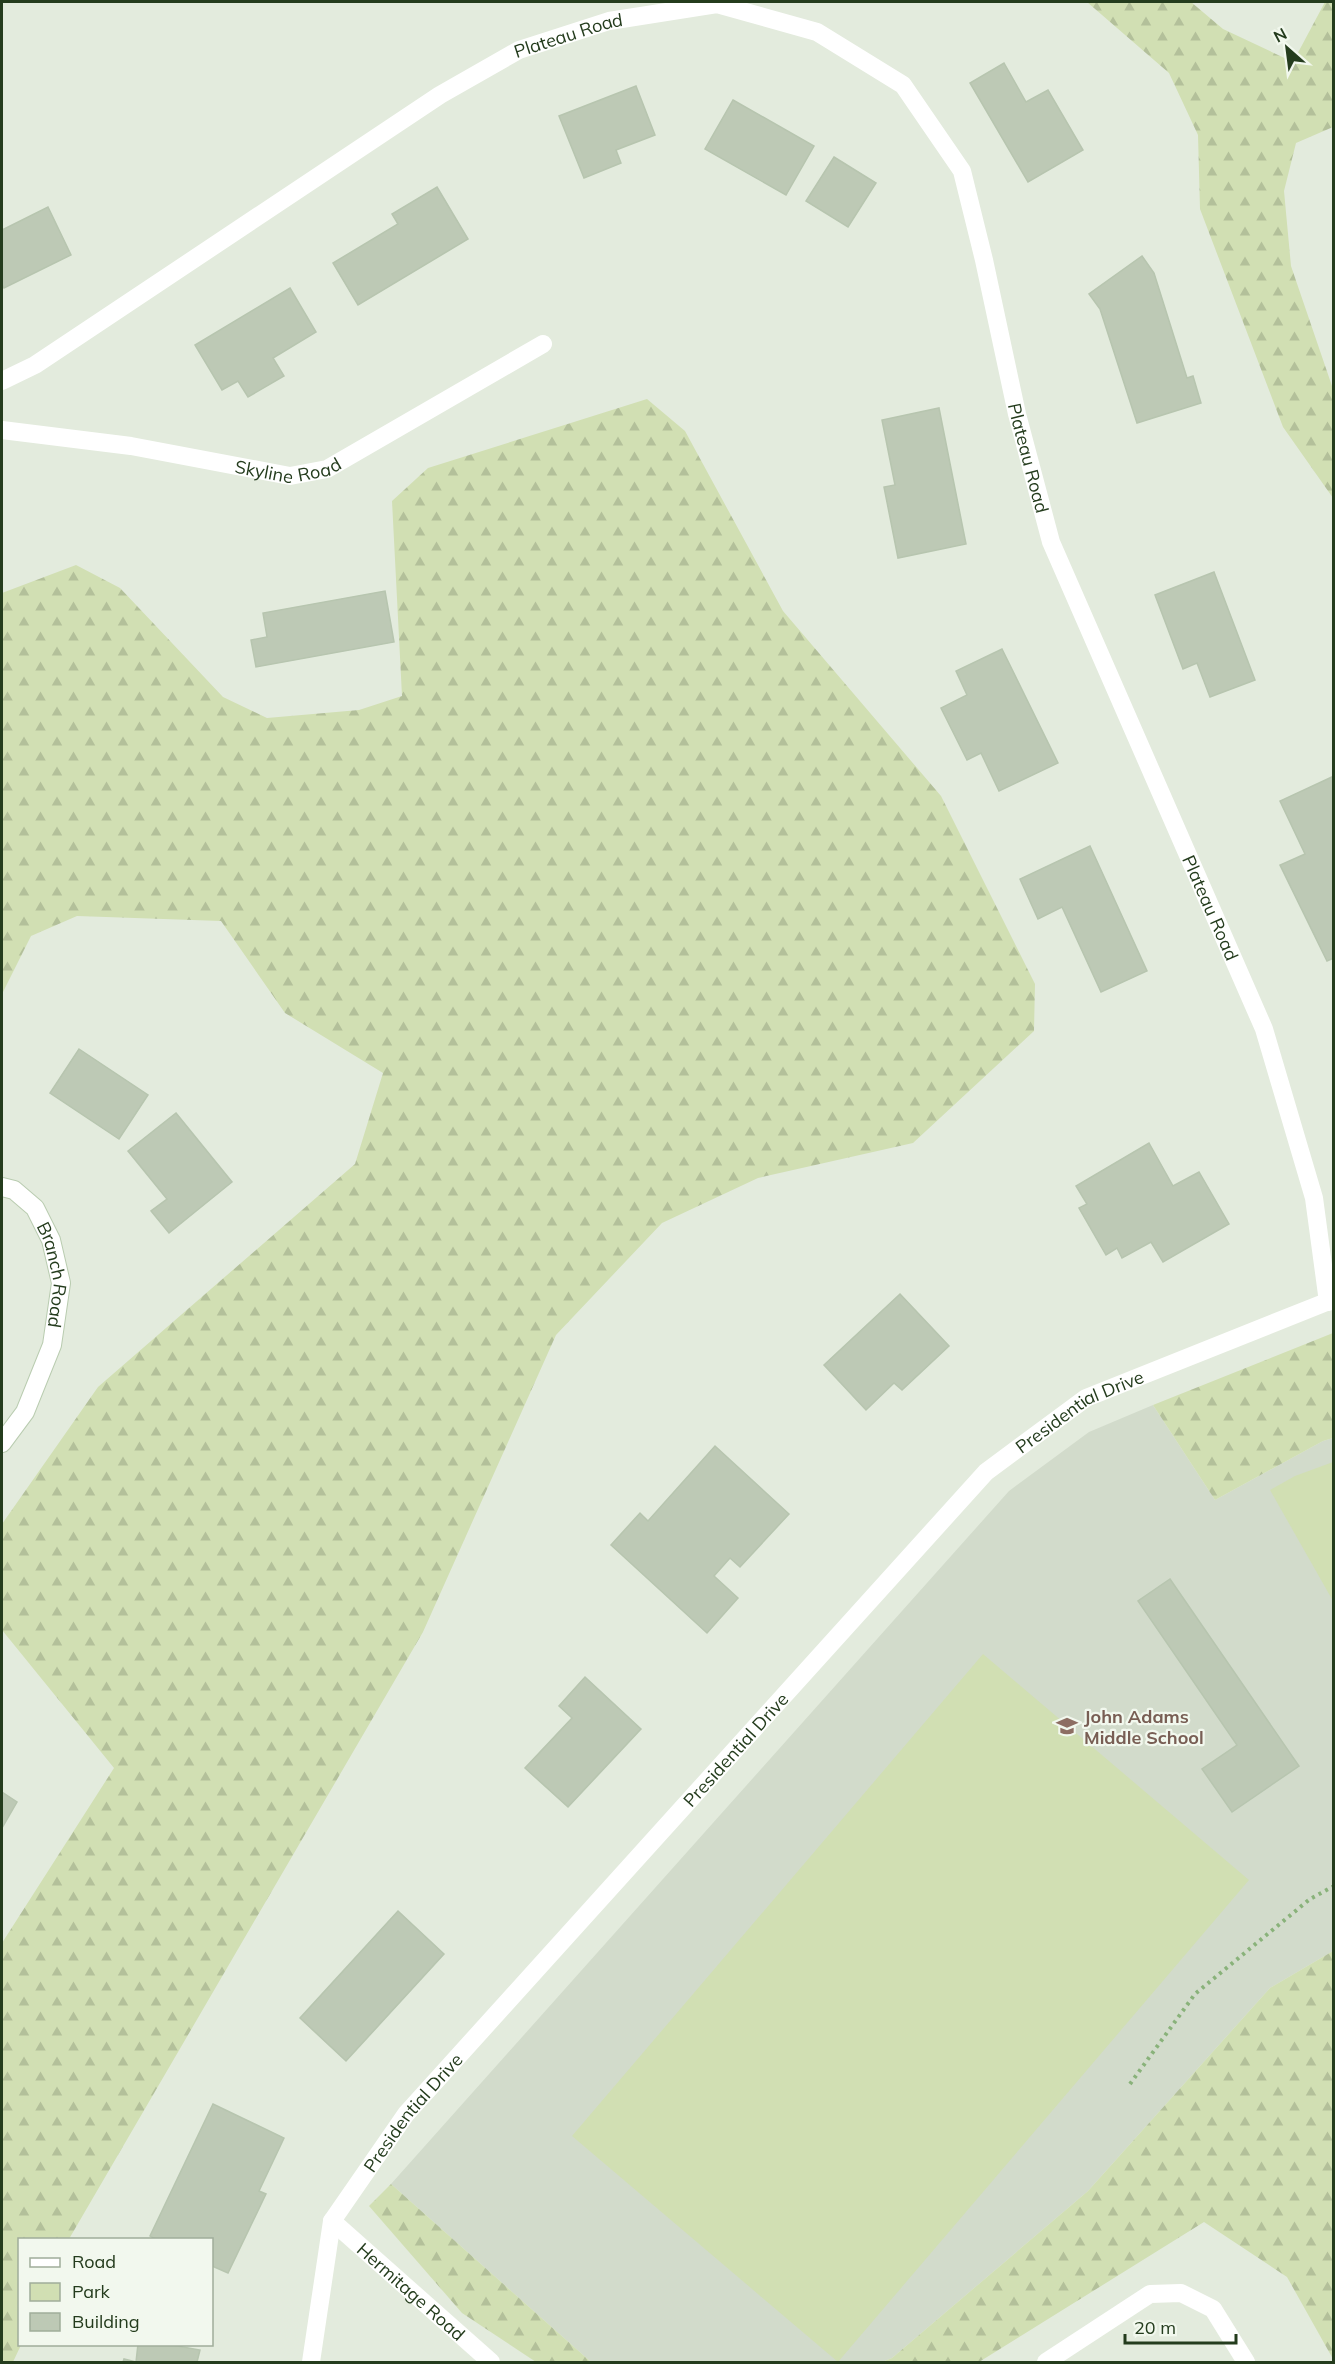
<svg xmlns="http://www.w3.org/2000/svg" width="1335" height="2364" viewBox="0 0 1335 2364" font-family="Mulish,sans-serif">
  <defs>
    <pattern id="forest-firs" width="22" height="20" patternUnits="userSpaceOnUse" patternTransform="scale(1.5)"><rect width="22" height="20" fill="#d1dfb3"/><path d="M5 1l3.5 6h-7zM16 11l3.5 6h-7z" fill="#b3c09a"/></pattern>
  </defs>
  <rect width="100%" height="100%" fill="#e3ebdd"/>
  <path fill="#d2dbcb" d="M1153 1405 1215 1500 1323 1441 1333 1438V1951L1270 1988 1088 2191 892 2358 882 2362H591L391 2184 1009 1491 1089 1432Z"/>
  <g fill="url(#forest-firs)">
    <path d="M1087 2H1191L1223 29 1293 62 1325 2H1333V127L1296 143 1284 191 1291 266 1333 389V498L1283 427 1200 209 1198 135 1169 73Z"/>
    <path d="M647 399 685 431 783 611 941 796 1035 984 1034 1031 913 1143 758 1178 662 1223 556 1335 423 1632 69 2239 20 2240 21 2345 13 2362H2V1943L114 1768 2 1630V1524L98 1387 355 1164 383 1073 285 1013 221 921 77 916 31 936 2 994V593L76 565 120 588 223 697 267 718 359 710 402 696 392 501 428 468Z"/>
    <path d="M1333 1333V1438L1323 1441 1215 1500 1153 1405Z"/>
    <path d="M1333 1951V2359L1287 2277 1204 2222 979 2362H882L892 2358 1088 2191 1270 1988Z"/>
    <path d="M391 2184 591 2362H536L462 2313 369 2206Z"/>
  </g>
  <g fill="#d1dfb3">
    <path d="M1333 1462H1334L1333 1601 1270 1490 1295 1476Z"/>
    <path d="M983 1654 1249 1880 838 2362 572 2136Z"/>
  </g>
  <g fill="#bdc9b5" stroke="#b7c5af" stroke-width="1.5">
    <path d="M1004 63 1026 102 1048 90 1083 150 1028 182 970 83Z"/>
    <path d="M636 86 655 135 616 150 621 163 584 178 559 116Z"/>
    <path d="M733 100 814 146 786 195 705 149Z"/>
    <path d="M834 157 876 183 848 227 806 201Z"/>
    <path d="M437 187 468 239 358 305 333 263 398 224 392 214Z"/>
    <path d="M48 207 71 255 4 288 2 284V230Z"/>
    <path d="M1142 256 1154 273 1187 378 1193 376 1201 403 1137 423 1100 309 1089 294Z"/>
    <path d="M290 288 316 332 273 358 284 376 248 397 238 381 222 390 195 345Z"/>
    <path d="M939 408 966 544 898 558 884 487 895 485 882 420Z"/>
    <path d="M1214 572 1255 680 1210 697 1197 663 1183 669 1155 595Z"/>
    <path d="M385 591 394 642 256 667 251 640 267 637 263 613Z"/>
    <path d="M1002 649 1058 763 999 791 981 753 967 760 941 708 967 695 956 671Z"/>
    <path d="M1334 776V958L1327 961 1280 865 1305 854 1280 801Z"/>
    <path d="M1090 846 1147 971 1101 992 1062 907 1038 919 1020 879Z"/>
    <path d="M79 1049 148 1095 119 1139 50 1093Z"/>
    <path d="M176 1113 232 1182 169 1233 151 1211 167 1199 128 1151Z"/>
    <path d="M1149 1143 1173 1186 1199 1172 1229 1224 1163 1262 1151 1242 1122 1258 1117 1248 1106 1255 1079 1208 1087 1204 1076 1186Z"/>
    <path d="M900 1294 949 1346 902 1390 894 1383 866 1410 824 1365Z"/>
    <path d="M715 1446 789 1514 740 1567 730 1558 714 1576 738 1598 707 1633 611 1545 640 1513 648 1521Z"/>
    <path d="M1170 1579 1299 1766 1232 1812 1202 1769 1237 1745 1138 1601Z"/>
    <path d="M585 1677 641 1729 568 1807 525 1768 572 1718 559 1706Z"/>
    <path d="M2 1792 17 1802 2 1828Z"/>
    <path d="M398 1911 444 1954 346 2061 300 2018Z"/>
    <path d="M213 2104 284 2138 259 2191 266 2194 228 2273 212 2266V2240H157L150 2236Z"/>
    <path d="M138 2344H166L200 2350 197 2362H123L124 2359 136 2362Z"/>
  </g>
  <g fill="none" stroke-linecap="round" stroke-linejoin="round">
    <defs>
      <g id="secondary">
        <path id="s5" d="M2 1187 14 1190 35 1208 51 1240 61 1283 52 1345 25 1412 2 1443"/>
      </g>
    </defs>
    <use href="#secondary" stroke="#b9ccb0" stroke-width="20"/>
    <path stroke="#89b27a" stroke-width="4" stroke-dasharray="3 4.5" stroke-linecap="butt" d="M1130 2084 1195 1994 1310 1899 1334 1886"/>
    <g stroke="#fff" stroke-width="18">
      <path id="s1" d="M2 381 35 365 440 95 519 50 609 21 717 4 817 32 903 85 962 171 984 260 1017 414 1051 542 1264 1029 1314 1198 1328 1302"/>
      <path id="s2" d="M2 430 131 446 290 476 327 469 543 344"/>
      <path id="s3" d="M332 2221 491 2362"/>
      <path id="s4" d="M311 2362 332 2221 406 2114 986 1472 1086 1398 1334 1299"/>
      <path d="M1046 2362 1150 2294 1181 2293 1213 2309 1246 2362"/>
    </g>
    <use href="#secondary" stroke="#fff" stroke-width="18"/>
  </g>
  <defs>
    <symbol id="school-bare" viewBox="-9 -9 18 18"><path d="M0-5L7-2L0 1L-7-2ZM-4 1L0 2.5L4 1V4Q0 6-4 4Z" fill="#8d6e63" stroke="#f2f8ee" stroke-width="2.5" paint-order="stroke"/></symbol>
  </defs>
  <g fill-rule="evenodd">
    <use href="#school-bare" x="1052" y="1711" width="30" height="30"/>
  </g>
  <g text-anchor="middle" dominant-baseline="central" stroke-width="4.5" stroke-linejoin="round" paint-order="stroke">
    <g font-size="18" fill="#243c1d" stroke="#f2f8ee">
      <text stroke="none"><textPath href="#s1" startOffset="666">Plateau Road</textPath></text>
      <text stroke="none"><textPath href="#s1" startOffset="1422">Plateau Road</textPath></text>
      <text stroke="none"><textPath href="#s2" startOffset="290">Skyline Road</textPath></text>
      <text stroke="none"><textPath href="#s1" startOffset="1908">Plateau Road</textPath></text>
      <text stroke="none"><textPath href="#s5" startOffset="111">Branch Road</textPath></text>
      <text stroke="none"><textPath href="#s4" startOffset="1250">Presidential Drive</textPath></text>
      <text stroke="none"><textPath href="#s4" startOffset="764">Presidential Drive</textPath></text>
      <text stroke="none"><textPath href="#s4" startOffset="278">Presidential Drive</textPath></text>
      <text stroke="none"><textPath href="#s3" startOffset="106">Hermitage Road</textPath></text>
    </g>
    <g font-size="18" font-weight="bold" fill="#785e54" stroke="#f2f8ee" text-anchor="start">
      <text x="1084" y="1716">John Adams<tspan x="1084" dy="21">Middle School</tspan></text>
    </g>
  </g>
  <rect width="1335" height="2364" fill="none" stroke="#243c1d" stroke-width="6"/>
  <rect x="18" y="2238" width="195" height="108" fill="#f2f8ee" stroke="#a0ad9a" stroke-width="1.5"/>
  <rect x="30" y="2258" width="30" height="9" fill="#ffffff" stroke="#a0ad9a" stroke-width="1.5"/>
  <text x="72" y="2268" font-size="18" fill="#243c1d">Road</text>
  <rect x="30" y="2283" width="30" height="18" fill="#d1dfb3" stroke="#a0ad9a" stroke-width="1.5"/>
  <text x="72" y="2298" font-size="18" fill="#243c1d">Park</text>
  <rect x="30" y="2313" width="30" height="18" fill="#bdc9b5" stroke="#a0ad9a" stroke-width="1.5"/>
  <text x="72" y="2328" font-size="18" fill="#243c1d">Building</text>
  <g transform="translate(1287 48) rotate(332)" stroke="#f2f8ee" stroke-width="4.5" paint-order="stroke">
  <path d="M0-4.5L10 22L0 15L-10 22Z" fill="#243c1d"/>
  <text y="-9" font-size="16" font-weight="bold" text-anchor="middle" fill="#243c1d">N</text>
  </g>
  <path d="M1125 2334v9h111v-9" fill="none" stroke="#243c1d" stroke-width="3"/>
  <text x="1134" y="2334" font-size="18" fill="#243c1d" stroke="#f2f8ee" stroke-width="4.5" paint-order="stroke">20 m</text>
</svg>
